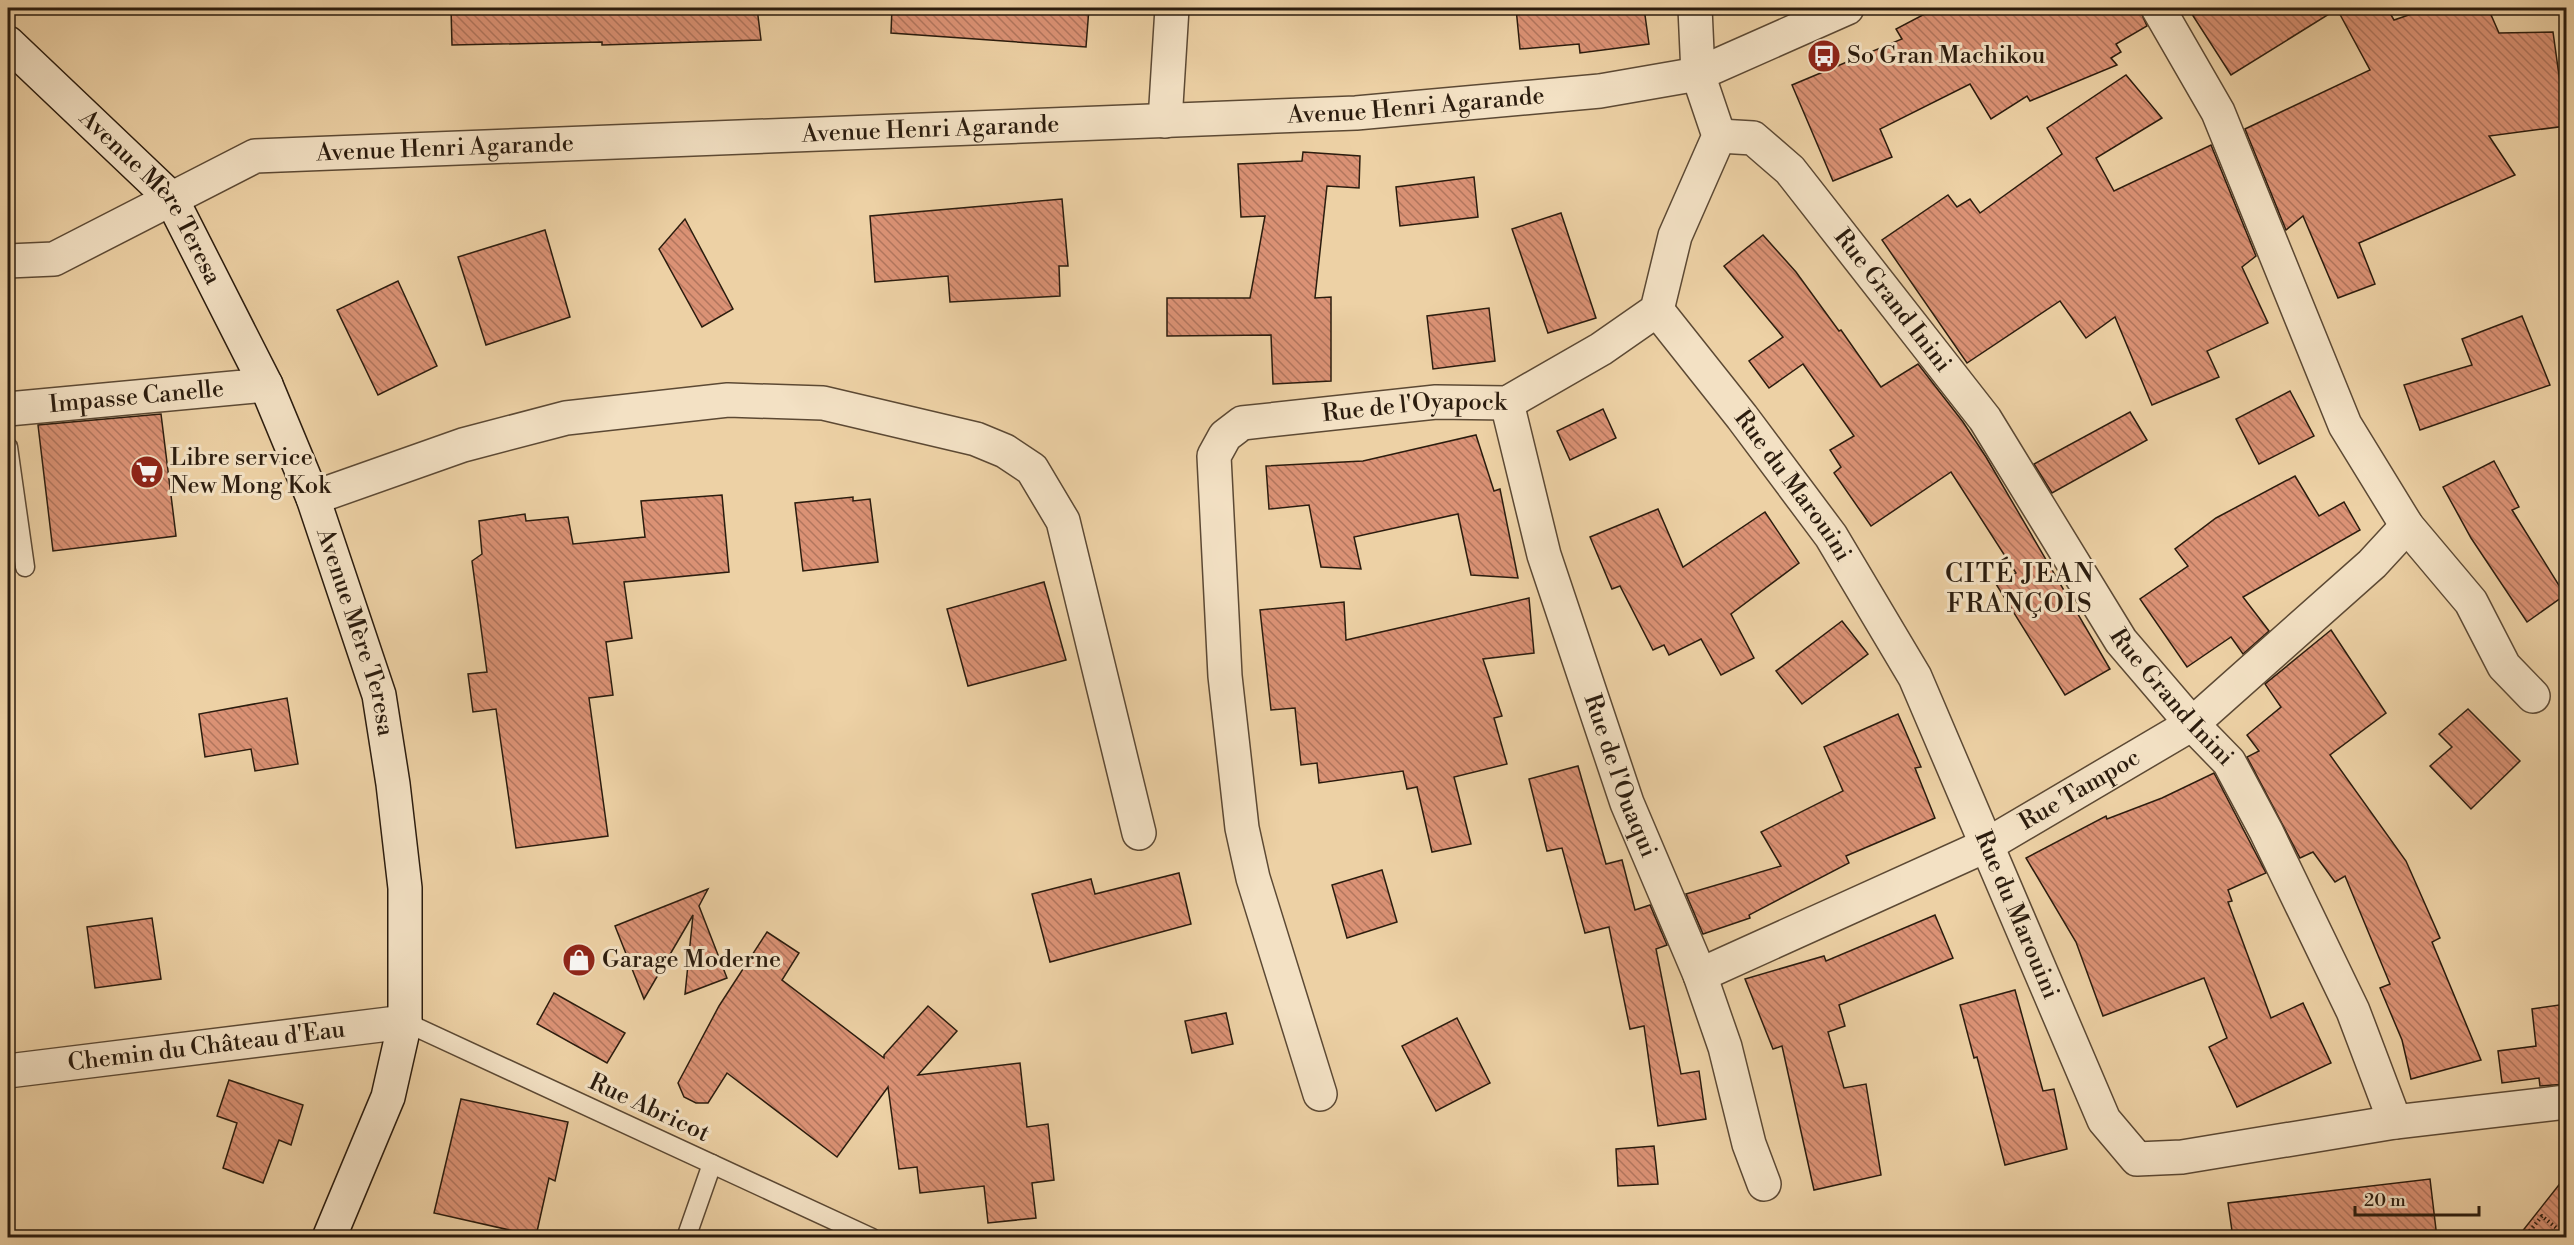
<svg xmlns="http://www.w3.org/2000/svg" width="2574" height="1245" viewBox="0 0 2574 1245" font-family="'Libre Bodoni',serif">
  <defs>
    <pattern id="building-back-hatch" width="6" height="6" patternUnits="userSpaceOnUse" patternTransform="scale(1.5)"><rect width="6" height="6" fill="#db9275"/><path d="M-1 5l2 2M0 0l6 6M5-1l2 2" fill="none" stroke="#b2765e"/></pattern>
  </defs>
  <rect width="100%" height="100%" fill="#edd1a5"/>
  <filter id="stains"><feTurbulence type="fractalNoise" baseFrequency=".00333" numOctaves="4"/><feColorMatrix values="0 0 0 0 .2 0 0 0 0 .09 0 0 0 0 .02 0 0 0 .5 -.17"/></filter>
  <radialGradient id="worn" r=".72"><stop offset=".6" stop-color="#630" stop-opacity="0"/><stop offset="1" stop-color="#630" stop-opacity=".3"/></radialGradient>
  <g fill="url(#building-back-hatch)" stroke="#2b1c0e" stroke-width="1.5">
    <path d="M451 8H757L761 40 602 45V42L452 45Z"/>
    <path d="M892 8H1089L1086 47 891 33Z"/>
    <path d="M1516 8H1644L1649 44 1580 53 1579 44 1520 49Z"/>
    <path d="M1936 8H2139L2147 26 2116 44 2121 52 2111 58 2117 65 2030 101 2027 96 1991 119 1970 84 1880 129 1892 157 1833 181 1792 85 1902 39 1896 29Z"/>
    <path d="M2188 8H2387L2394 20 2429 8H2488L2499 33 2553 32 2566 126 2489 136 2515 175 2359 243 2375 284 2338 298 2303 216 2286 230 2245 129 2370 70 2337 9 2231 75Z"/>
    <path d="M2126 75 2162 118 2096 158 2114 191 2211 145 2256 256 2242 267 2268 323 2207 351 2219 377 2152 405 2115 317 2086 338 2060 301 1967 363 1882 240 1948 195 1957 207 1970 199 1980 213 2062 154 2047 128Z"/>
    <path d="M1303 152 1360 156 1359 188 1327 186 1315 298 1331 297V381L1273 384 1271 335 1167 336V298H1250L1265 216 1241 217 1238 164 1302 161Z"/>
    <path d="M1474 177 1478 217 1400 226 1396 187Z"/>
    <path d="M1062 199 1068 266H1059L1060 296 950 302 948 276 875 282 870 216Z"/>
    <path d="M1561 213 1596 318 1548 333 1512 229Z"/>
    <path d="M685 219 733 309 702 327 659 249Z"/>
    <path d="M545 230 570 317 486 345 458 257Z"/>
    <path d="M1763 235 1796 272 1839 331 1841 330 1881 387 1918 364 1963 422 1986 457 2110 669 2065 695 1996 584 2016 573 1951 472 1871 526 1834 473 1841 467 1830 450 1854 436 1803 364 1769 388 1749 361 1783 337 1724 266Z"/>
    <path d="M398 281 437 366 378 395 337 310Z"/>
    <path d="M1489 308 1495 361 1433 369 1427 316Z"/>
    <path d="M2522 316 2550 385 2420 430 2404 385 2472 365 2462 339Z"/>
    <path d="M2290 391 2314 436 2259 464 2236 419Z"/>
    <path d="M1603 409 1616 438 1570 460 1557 431Z"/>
    <path d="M2130 412 2147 440 2052 493 2034 464Z"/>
    <path d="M161 414 176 536 53 551 38 425Z"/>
    <path d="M1476 435 1494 491 1500 489 1518 578 1471 575 1458 514 1354 537 1361 569 1321 567 1309 505 1269 509 1266 466 1363 461Z"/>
    <path d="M2494 461 2519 507 2512 510 2565 595 2527 622 2471 538 2443 487Z"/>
    <path d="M2295 476 2319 516 2344 502 2360 530 2243 597 2269 631 2243 654 2231 637 2187 667 2140 599 2188 566 2175 549 2216 518Z"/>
    <path d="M722 495 729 572 624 582 632 638 606 642 613 695 589 698 608 836 516 848 496 709 473 712 468 674 487 672 472 561 482 554 479 521 525 514 526 521 568 517 573 544 645 537 641 501Z"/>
    <path d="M853 497V501L870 499 878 562 803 571 795 503Z"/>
    <path d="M1658 509 1683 567 1765 512 1799 563 1731 614 1754 658 1721 675 1701 639 1669 655 1664 645 1653 650 1620 586 1612 589 1590 537Z"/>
    <path d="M1044 582 1066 660 968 686 947 609Z"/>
    <path d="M1529 598 1534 653 1483 659 1502 716 1494 718 1507 764 1454 777 1471 844 1432 852 1417 787 1407 789 1403 771 1319 783 1317 763 1301 765 1295 708 1271 710 1260 610 1344 602 1346 640Z"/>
    <path d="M1842 621 1868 654 1802 704 1776 671Z"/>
    <path d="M2331 630 2386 713 2330 755 2406 861 2440 938 2432 942 2481 1060 2411 1079 2402 1040 2380 988 2390 984 2345 876 2335 882 2313 852 2300 858 2247 757 2259 751 2247 735 2281 707 2265 684Z"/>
    <path d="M287 698 298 764 255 771 251 749 205 757 199 714Z"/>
    <path d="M2468 709 2520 761 2471 809 2430 766 2452 747 2439 734Z"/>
    <path d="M1898 714 1921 767 1915 768 1935 818 1846 856 1849 863 1749 915 1750 918 1703 934 1686 894 1781 866 1761 832 1843 791 1824 747Z"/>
    <path d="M1578 766 1606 864 1622 860 1635 910 1650 905 1667 945 1656 949 1681 1074 1699 1071 1706 1119 1658 1126 1644 1026 1630 1029 1609 927 1585 933 1562 848 1547 851 1529 779Z"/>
    <path d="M2214 773 2266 873 2228 890 2232 901 2228 902 2271 1018 2303 1003 2331 1063 2237 1107 2209 1047 2227 1038 2204 978 2103 1016 2076 942 2026 858 2106 816 2107 819 2162 798Z"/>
    <path d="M1382 870 1397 922 1347 938 1332 885Z"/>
    <path d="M1179 873 1191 924 1050 962 1032 894 1091 879 1095 894Z"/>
    <path d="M708 889 699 906 727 978 685 994 693 915 644 999 615 926Z"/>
    <path d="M1935 915 1953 958 1839 1005 1845 1026 1828 1032 1844 1088 1866 1084 1881 1175 1814 1190 1782 1046 1773 1049 1745 979 1824 956 1826 961Z"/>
    <path d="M152 918 161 979 95 988 87 927Z"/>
    <path d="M767 932 799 953 782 980 884 1058V1055L928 1006 957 1031 918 1075 1020 1063 1027 1127 1048 1124 1054 1180 1032 1183 1036 1218 988 1223 984 1186 920 1193 917 1167 899 1169 888 1087 837 1157 727 1073 708 1103H696L684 1097 678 1083 719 1006Z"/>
    <path d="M2015 990 2043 1091 2054 1089 2067 1149 2005 1165 1977 1057 1974 1058 1960 1005Z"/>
    <path d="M554 993 625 1033 607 1063 537 1024Z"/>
    <path d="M2566 1004V1084L2540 1086 2539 1078 2502 1083 2498 1051 2536 1046 2532 1009Z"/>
    <path d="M1226 1013 1233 1044 1192 1053 1185 1021Z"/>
    <path d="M1457 1018 1490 1083 1436 1111 1402 1046Z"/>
    <path d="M229 1080 303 1105 291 1145 279 1140 263 1183 223 1168 237 1123 217 1116Z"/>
    <path d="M461 1099 568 1122 555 1181 549 1178 536 1236 434 1213Z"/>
    <path d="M1654 1146 1658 1184 1618 1186 1616 1149Z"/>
    <path d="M2566 1176V1238H2517Z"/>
    <path d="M2430 1179 2437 1238H2233L2228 1203Z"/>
  </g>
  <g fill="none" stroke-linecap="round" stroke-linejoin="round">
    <defs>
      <g id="lane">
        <path d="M8 447 25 567"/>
        <path d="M405 1022 872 1238"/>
        <path d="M686 1238 712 1164"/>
      </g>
      <g id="street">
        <path d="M2158 8 2218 112 2345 425 2407 526 2471 602 2504 666 2533 696"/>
        <path d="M1165 121 1172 8"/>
        <path id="s1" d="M1719 136 1753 138 1790 170 1985 419 2121 641 2192 724 2229 762 2266 831 2353 1011 2395 1122"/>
        <path id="s2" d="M8 261 54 259 255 156 1356 113 1600 91 1698 74 1847 8"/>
        <path id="s3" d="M1657 310 1742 417 1831 536 1915 677 2104 1120 2137 1159 2182 1157 2395 1122 2566 1102"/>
        <path id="s4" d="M1507 403 1544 555 1627 803 1700 975 1725 1047 1749 1144 1764 1184"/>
        <path id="s5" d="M8 409 266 385"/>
        <path d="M313 498 463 445 566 418 728 400 823 403 976 439 1005 451 1032 469 1063 521 1139 833"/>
        <path id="s6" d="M1700 975 1985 846 2192 724 2372 564 2407 526"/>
        <path id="s7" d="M8 1071 405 1022"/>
        <path id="s8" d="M1320 1094 1253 878 1242 828 1225 676 1214 456 1225 436 1242 423 1436 402 1507 403 1601 349 1657 310 1675 236 1719 136 1698 74 1695 8"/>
      </g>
      <g id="secondary">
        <path id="s9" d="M8 43 171 198 266 385 313 498 379 695 393 784 405 888V1022L388 1097 329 1238"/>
      </g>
    </defs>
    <use href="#lane" stroke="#5c4934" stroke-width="21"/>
    <use href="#street" stroke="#5c4934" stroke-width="36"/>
    <use href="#secondary" stroke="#2b1c0e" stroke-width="36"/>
    <g stroke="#2b1c0e" stroke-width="4" stroke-dasharray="1.5 3" stroke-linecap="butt">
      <path d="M2434 1238 2477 1234 2489 1238"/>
      <path d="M2524 1238 2542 1216 2566 1236"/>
    </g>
    <use href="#lane" stroke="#f3e1c4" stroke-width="18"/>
    <use href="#street" stroke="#f3e1c4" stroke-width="33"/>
    <use href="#secondary" stroke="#f3e1c4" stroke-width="33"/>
  </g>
  <defs>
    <symbol id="bus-disc" viewBox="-11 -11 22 22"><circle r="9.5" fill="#8f2418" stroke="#f3e1c4"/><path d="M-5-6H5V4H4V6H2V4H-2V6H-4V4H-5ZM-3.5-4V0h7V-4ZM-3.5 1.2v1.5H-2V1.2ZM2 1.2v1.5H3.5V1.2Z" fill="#fff"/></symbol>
    <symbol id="supermarket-disc" viewBox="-11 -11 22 22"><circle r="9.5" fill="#8f2418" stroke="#f3e1c4"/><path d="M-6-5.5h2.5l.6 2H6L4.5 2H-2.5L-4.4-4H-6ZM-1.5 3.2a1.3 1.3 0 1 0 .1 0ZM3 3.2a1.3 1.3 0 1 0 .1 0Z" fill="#fff"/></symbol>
    <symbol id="shop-disc" viewBox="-11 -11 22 22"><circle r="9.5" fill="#8f2418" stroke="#f3e1c4"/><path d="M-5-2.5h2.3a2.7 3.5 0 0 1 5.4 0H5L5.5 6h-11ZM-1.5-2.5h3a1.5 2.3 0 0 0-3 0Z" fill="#fff"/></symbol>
  </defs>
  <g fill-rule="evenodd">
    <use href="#bus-disc" x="1805" y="37" width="38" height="38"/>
    <use href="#supermarket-disc" x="128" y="453" width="38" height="38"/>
    <use href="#shop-disc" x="560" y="941" width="38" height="38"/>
  </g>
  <g text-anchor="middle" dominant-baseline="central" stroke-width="6" stroke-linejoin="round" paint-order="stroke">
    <g font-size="24" fill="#2b1c0e" stroke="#f3e1c4" text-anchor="start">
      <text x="1847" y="56">So Gran Machikou</text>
      <text x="170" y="458">Libre service<tspan x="170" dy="28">New Mong Kok</tspan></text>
      <text x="602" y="960">Garage Moderne</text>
    </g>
    <g font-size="24" fill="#2b1c0e" stroke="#f3e1c4">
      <text stroke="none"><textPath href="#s2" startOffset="1434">Avenue Henri Agarande</textPath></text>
      <text stroke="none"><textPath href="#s2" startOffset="948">Avenue Henri Agarande</textPath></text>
      <text stroke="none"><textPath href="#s2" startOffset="462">Avenue Henri Agarande</textPath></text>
      <text stroke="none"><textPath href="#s9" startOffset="212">Avenue Mère Teresa</textPath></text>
      <text stroke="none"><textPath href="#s1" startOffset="249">Rue Grand Inini</textPath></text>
      <text stroke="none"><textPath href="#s5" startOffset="129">Impasse Canelle</textPath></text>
      <text stroke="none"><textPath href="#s8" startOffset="868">Rue de l'Oyapock</textPath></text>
      <text stroke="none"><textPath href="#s3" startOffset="222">Rue du Marouini</textPath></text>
      <text stroke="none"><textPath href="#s9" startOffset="698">Avenue Mère Teresa</textPath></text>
      <text stroke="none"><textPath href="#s1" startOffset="735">Rue Grand Inini</textPath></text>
      <text stroke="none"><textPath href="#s4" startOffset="390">Rue de l'Ouaqui</textPath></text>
      <text stroke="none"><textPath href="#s6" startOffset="423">Rue Tampoc</textPath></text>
      <text stroke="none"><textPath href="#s3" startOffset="708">Rue du Marouini</textPath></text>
      <text stroke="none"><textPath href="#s7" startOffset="200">Chemin du Château d'Eau</textPath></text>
      <text transform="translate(649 1108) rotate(25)">Rue Abricot</text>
    </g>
    <g font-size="26" letter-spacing="1.5" fill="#2b1c0e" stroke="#f3e1c4">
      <text x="2020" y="574">CITÉ JEAN<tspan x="2020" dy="30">FRANÇOIS</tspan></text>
    </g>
  </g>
  <rect width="2574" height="1245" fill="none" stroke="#edd1a5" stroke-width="30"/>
  <rect x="9" y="9" width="2556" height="1227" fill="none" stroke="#2b1c0e" stroke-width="3"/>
  <rect x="15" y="15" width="2544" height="1215" fill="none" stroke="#2b1c0e" stroke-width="1.5"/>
  <path d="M2355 1206v9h124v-9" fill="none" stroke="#2b1c0e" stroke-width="3"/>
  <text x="2364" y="1206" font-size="18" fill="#2b1c0e" stroke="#f3e1c4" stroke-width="4.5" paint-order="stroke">20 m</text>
  <rect width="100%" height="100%" filter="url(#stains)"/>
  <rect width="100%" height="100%" fill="url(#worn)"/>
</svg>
